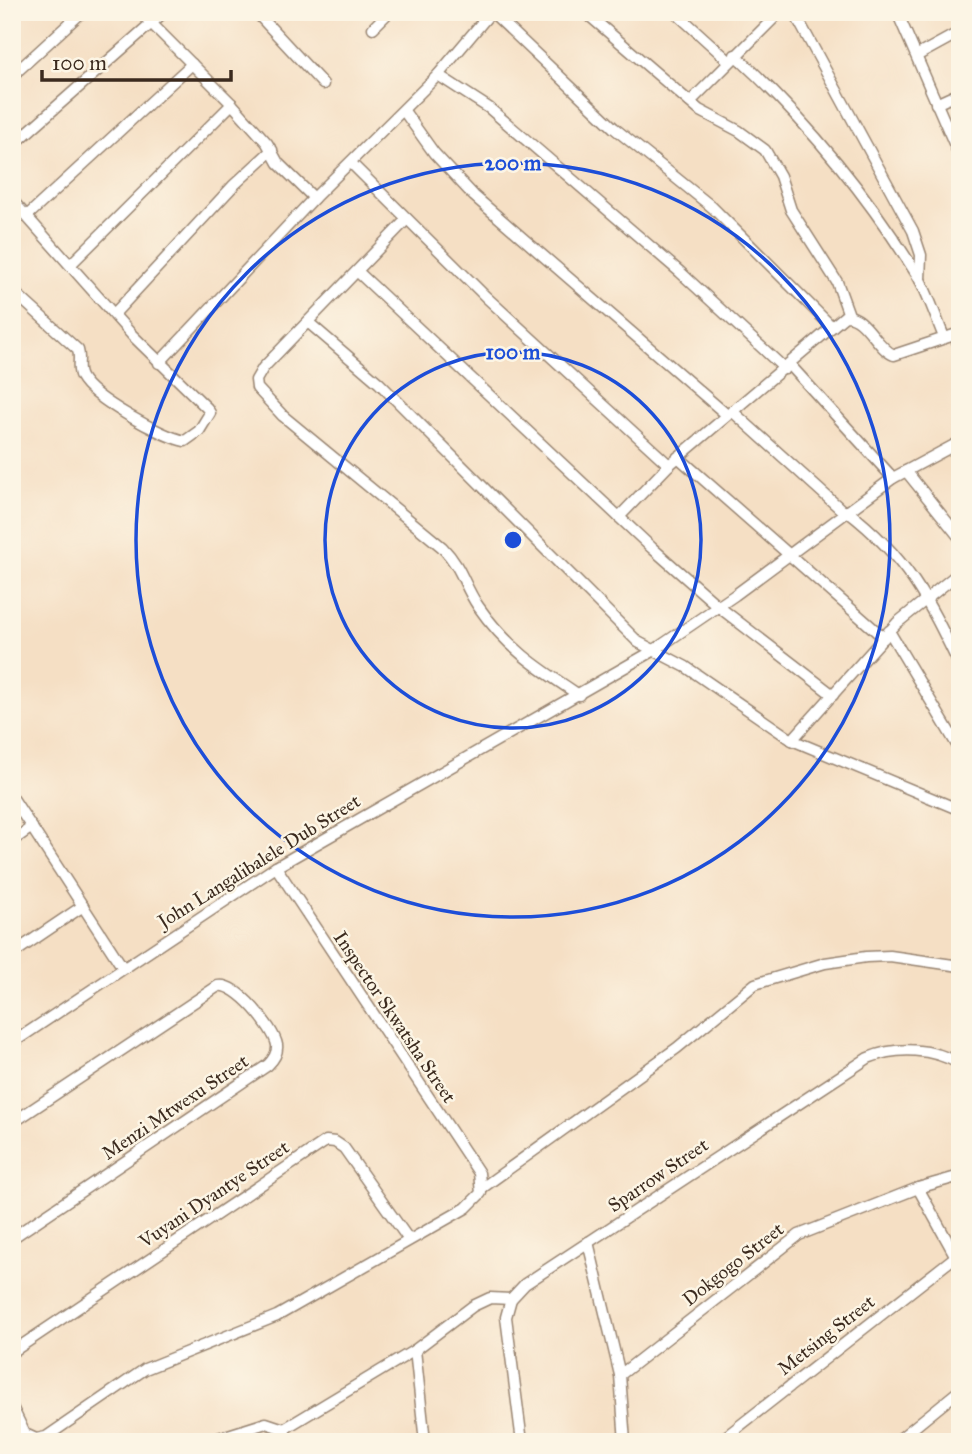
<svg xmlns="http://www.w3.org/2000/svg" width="972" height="1454" viewBox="0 0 972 1454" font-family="'IM FELL Great Primer',serif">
  <rect width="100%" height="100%" fill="#fcf5e5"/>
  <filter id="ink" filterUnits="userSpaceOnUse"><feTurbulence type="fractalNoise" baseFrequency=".0143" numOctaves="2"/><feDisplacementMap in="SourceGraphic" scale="14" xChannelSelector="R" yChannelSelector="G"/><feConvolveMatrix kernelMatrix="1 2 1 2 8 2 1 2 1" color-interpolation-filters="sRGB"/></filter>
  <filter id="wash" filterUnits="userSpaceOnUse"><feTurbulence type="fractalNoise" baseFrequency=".00686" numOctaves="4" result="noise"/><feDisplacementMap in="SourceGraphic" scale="28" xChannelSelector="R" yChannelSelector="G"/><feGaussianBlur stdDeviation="1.57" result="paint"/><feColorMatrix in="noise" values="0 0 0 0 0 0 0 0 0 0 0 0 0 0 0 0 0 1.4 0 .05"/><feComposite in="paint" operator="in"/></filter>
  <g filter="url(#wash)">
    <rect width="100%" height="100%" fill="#f5dfc4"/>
  </g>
  <g filter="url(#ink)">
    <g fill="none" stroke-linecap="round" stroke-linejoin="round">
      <defs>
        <g id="minor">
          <path d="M140 12 232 104 267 143 278 163 314 198"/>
          <path d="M256 12 323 84"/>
          <path d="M492 12 614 128 712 207 831 326"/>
          <path d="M585 12 699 110 739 131 765 150 780 176 791 210 837 282 849 315"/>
          <path d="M675 12 729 61"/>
          <path d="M794 12 913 231 921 255 920 280"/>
          <path d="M897 12 960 157"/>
          <path d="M373 28 389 12"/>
          <path d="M735 55C806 120 868 195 919 278 929 296 936 318 944 337"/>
          <path d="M918 55 960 32"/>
          <path d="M438 75 489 108 680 272 785 369"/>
          <path d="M12 76 82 12"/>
          <path d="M690 102 780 12"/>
          <path d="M936 104 960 93"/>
          <path d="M404 111 434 153 474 196 727 415"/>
          <path d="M12 146 164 12"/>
          <path d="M351 163 486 297 669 465 619 517"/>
          <path d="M12 200 132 335 207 408 210 413 199 431 185 441C162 437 92 398 81 377 76 368 81 359 78 350L12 290"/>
          <path d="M27 216 192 64"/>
          <path d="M407 219 263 368 256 380 257 388 283 416 442 547C463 569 463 584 478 606 507 648 538 668 579 695"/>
          <path d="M71 264 232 104"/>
          <path d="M358 272 652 548 719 607 833 695"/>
          <path d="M114 314 234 185 272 150"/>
          <path d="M309 323 379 383 638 642 686 667 792 740 960 810"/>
          <path d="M955 335 960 349"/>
          <path d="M159 363 314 198 438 75 491 12"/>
          <path d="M790 365 893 478"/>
          <path d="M732 411 845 513"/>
          <path d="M678 457 884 638"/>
          <path d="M669 465 845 316C865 314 876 348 894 355L960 333"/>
          <path d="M906 471 960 538"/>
          <path d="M847 511C907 557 928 600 960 666"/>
          <path d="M889 631 960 750"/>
          <path d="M792 740 897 623 960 572"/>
          <path d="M12 797 123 968"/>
          <path d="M12 841 32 827"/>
          <path d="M12 954 83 906"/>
          <path d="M12 1043 276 867 653 651 735 595 893 478 960 442"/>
          <path d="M12 1123 218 986C236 982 274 1028 277 1045 278 1053 274 1059 268 1065L12 1238"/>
          <path d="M482 1188 677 1048 755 984 825 963 866 957 890 956 960 966"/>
          <path d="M918 1188 960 1264"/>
          <path d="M588 1242 620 1375"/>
          <path d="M415 1350 425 1442"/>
          <path d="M12 1352 326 1141 335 1142 344 1148 409 1240"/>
          <path d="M12 1407 25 1434 36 1439 46 1437 145 1369 277 1316 466 1208 481 1193 479 1173 276 867"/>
          <path d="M284 1429 415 1350 473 1306 490 1298 511 1299"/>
          <path d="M284 1429 287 1442"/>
          <path d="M206 1442 266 1423 284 1429"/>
          <path d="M522 1442 506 1317 511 1299 525 1284 868 1058C897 1046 933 1048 960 1064"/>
          <path d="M625 1442 620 1375 799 1235 918 1188 960 1176"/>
          <path d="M719 1442 955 1257"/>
          <path d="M896 1442 960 1390"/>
        </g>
      </defs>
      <use href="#minor" stroke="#988471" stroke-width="13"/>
      <use href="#minor" stroke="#fff" stroke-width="10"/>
    </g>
  </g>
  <g fill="none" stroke="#1d4ed8" stroke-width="3.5">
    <circle cx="513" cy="540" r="188"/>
    <circle cx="513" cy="540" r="377"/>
  </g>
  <g text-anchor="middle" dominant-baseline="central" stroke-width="5" stroke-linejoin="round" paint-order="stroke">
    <g font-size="19" fill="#3b2a1e" stroke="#fcf5e5">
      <text transform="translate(259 861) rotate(-32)">John Langalibalele Dub Street</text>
      <text transform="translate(395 1017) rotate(56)">Inspector Skwatsha Street</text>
      <text transform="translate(175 1107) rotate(-34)">Menzi Mtwexu Street</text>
      <text transform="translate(658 1175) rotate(-34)">Sparrow Street</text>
      <text transform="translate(214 1194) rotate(-34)">Vuyani Dyantye Street</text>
      <text transform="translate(733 1264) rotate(-38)">Dokgogo Street</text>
      <text transform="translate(826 1335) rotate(-38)">Metsing Street</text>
    </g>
  </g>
  <circle cx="513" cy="540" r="10" fill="#1d4ed8" stroke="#fcf5e5" stroke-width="3.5"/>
  <g font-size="21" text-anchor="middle" font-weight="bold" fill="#1d4ed8" stroke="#fcf5e5" stroke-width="5" stroke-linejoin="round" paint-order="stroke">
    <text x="513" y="170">200 m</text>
    <text x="513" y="359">100 m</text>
  </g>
  <rect width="972" height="1454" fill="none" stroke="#fcf5e5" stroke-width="42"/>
  <path d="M42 70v10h189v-10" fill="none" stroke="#3b2a1e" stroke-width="3.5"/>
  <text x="52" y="70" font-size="21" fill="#3b2a1e" stroke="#fcf5e5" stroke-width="5" paint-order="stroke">100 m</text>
</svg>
